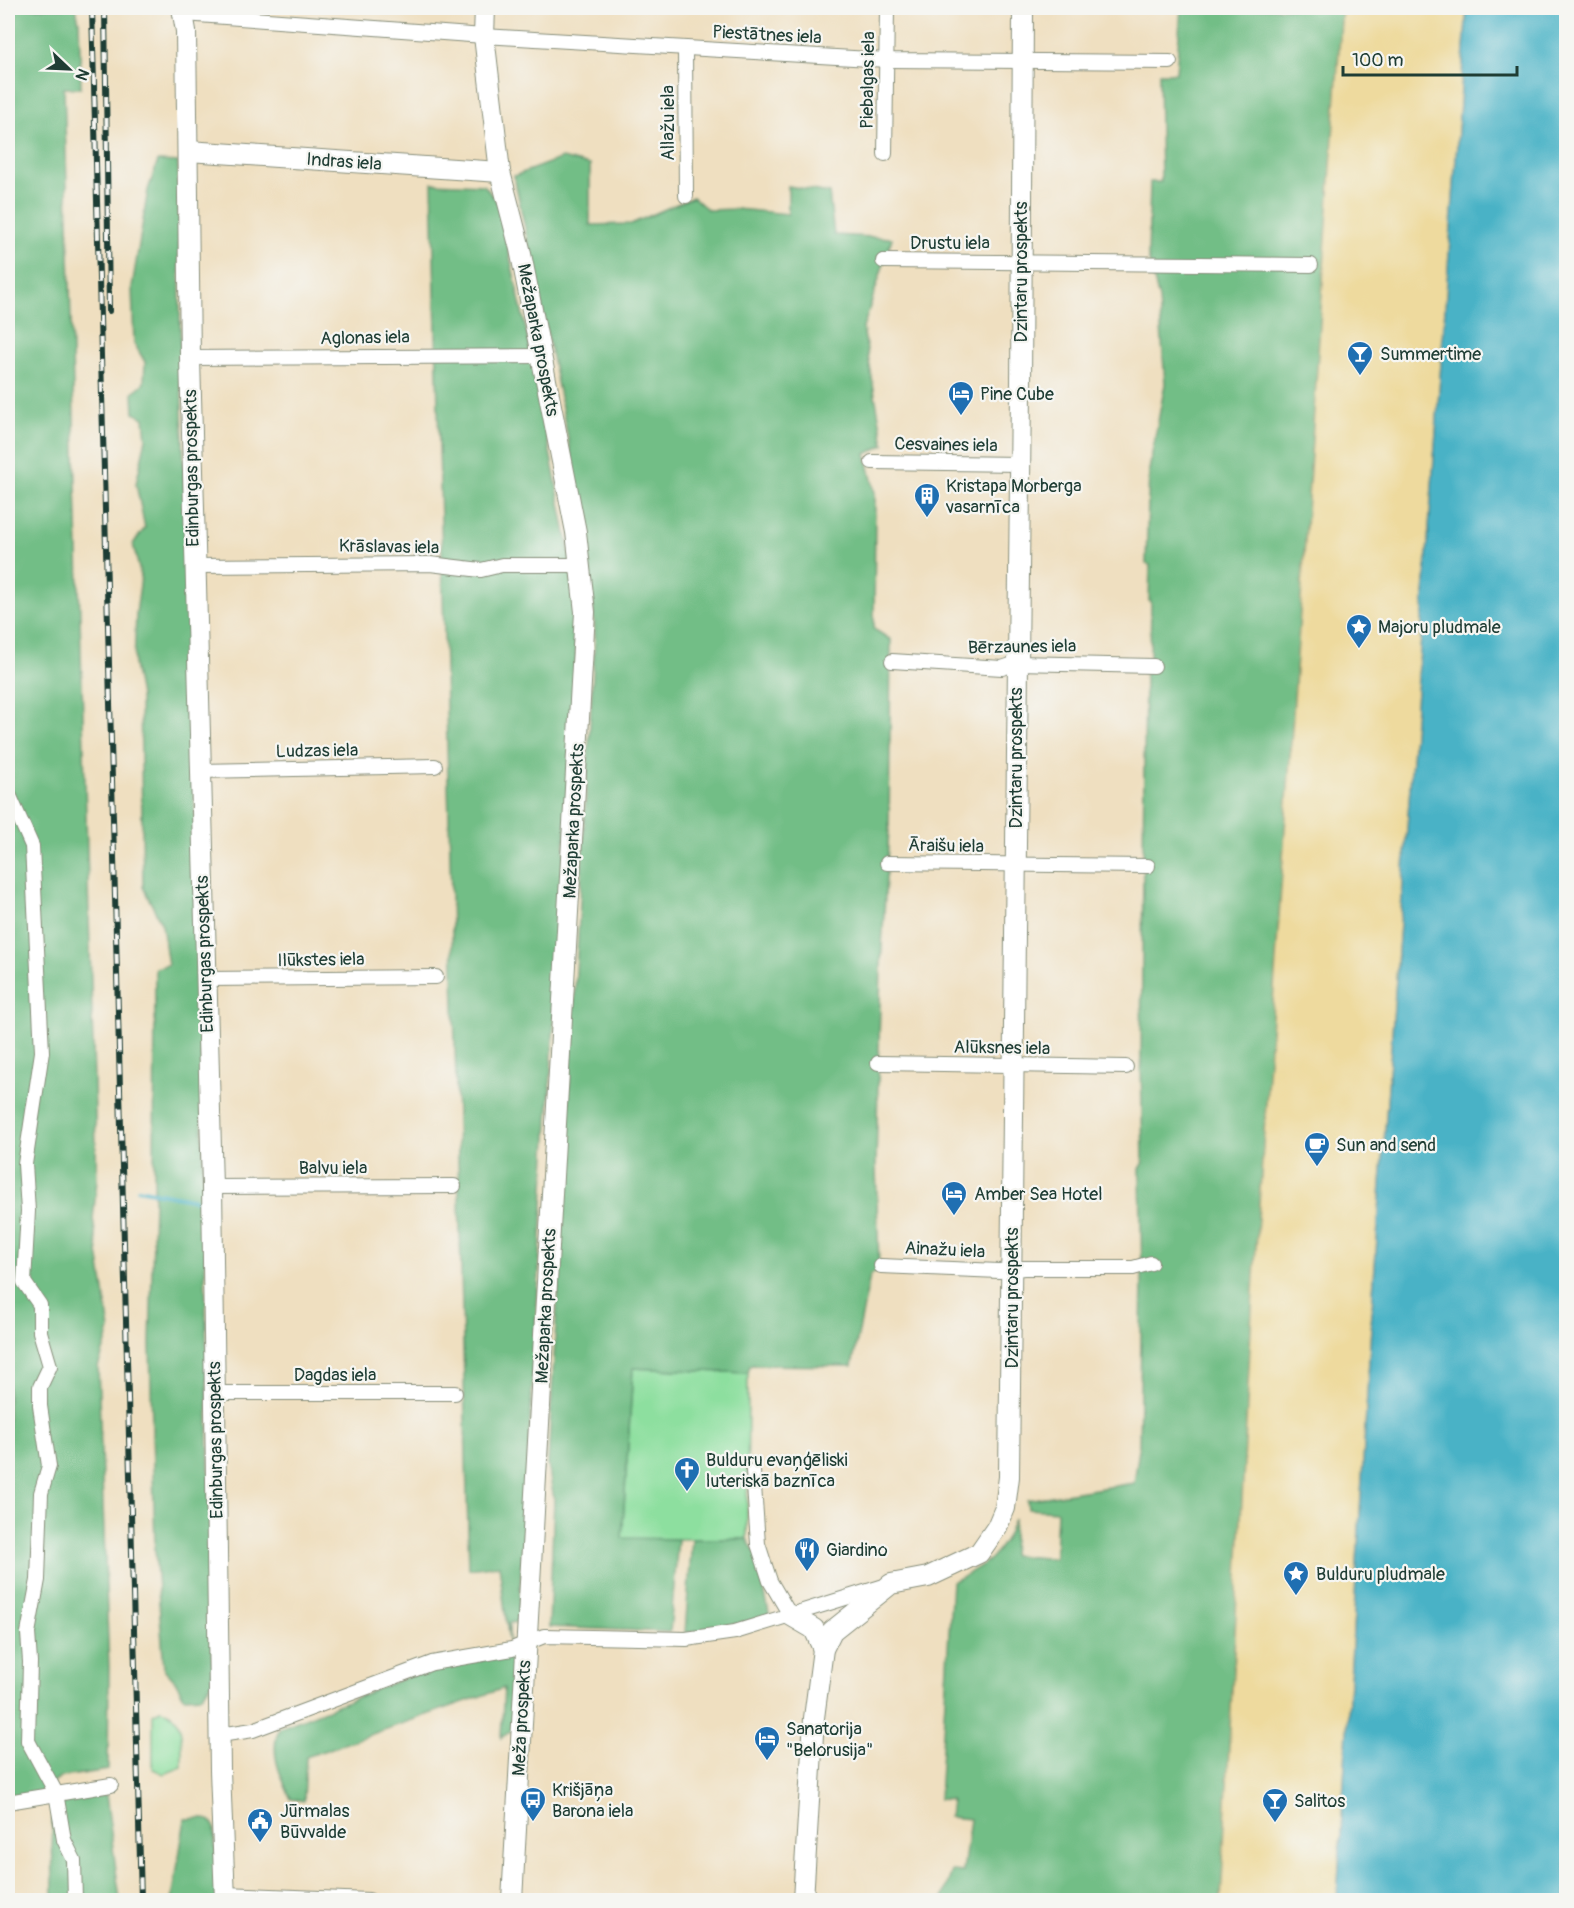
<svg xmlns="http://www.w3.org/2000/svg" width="1574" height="1908" viewBox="0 0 1574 1908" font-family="Pangolin,sans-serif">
  <rect width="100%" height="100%" fill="#f6f6f2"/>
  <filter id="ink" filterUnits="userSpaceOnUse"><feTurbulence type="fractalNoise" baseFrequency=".0167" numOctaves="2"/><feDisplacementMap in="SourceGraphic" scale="12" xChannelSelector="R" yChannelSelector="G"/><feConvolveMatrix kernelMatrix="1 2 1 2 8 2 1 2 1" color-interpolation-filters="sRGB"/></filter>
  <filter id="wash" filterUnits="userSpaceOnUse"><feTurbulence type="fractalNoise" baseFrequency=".008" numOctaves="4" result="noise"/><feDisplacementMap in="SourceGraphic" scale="24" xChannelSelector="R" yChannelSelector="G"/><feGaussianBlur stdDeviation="1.35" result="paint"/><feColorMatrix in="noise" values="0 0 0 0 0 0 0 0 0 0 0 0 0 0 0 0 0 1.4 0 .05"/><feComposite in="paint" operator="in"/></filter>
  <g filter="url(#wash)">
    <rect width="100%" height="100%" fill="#efdfc0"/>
    <g fill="#8ddf9f" stroke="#568e6a" stroke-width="1.5">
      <path d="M633 1368 748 1373 747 1539H622Z"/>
      <path d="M160 1710C187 1713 181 1747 182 1767L164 1774 153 1769V1714Z"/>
    </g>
    <g fill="#72be86" stroke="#487e5d" stroke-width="1.5">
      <path d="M8 8H76L79 22 81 88H64L97 1180 93 1219 110 1330 98 1367 109 1668 108 1770 62 1777 51 1784 56 1793 8 1800Z"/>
      <path d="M1181 8H1342L1253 1292 1221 1900H942L952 1871 963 1872 970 1819 949 1817 951 1800 939 1799 952 1582C986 1565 1001 1556 1014 1519L1012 1555 1055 1559 1057 1511 1028 1509 1027 1500 1134 1483 1139 1450 1142 1279 1140 1169 1143 1164 1141 1059 1145 673 1150 660 1151 601H1149L1150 565 1146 564 1149 470 1165 384 1159 299 1148 257 1150 182H1161L1159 73H1176Z"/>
      <path d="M562 158 590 165V225L631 224 693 197 708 210 737 209 788 214V186L829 193 834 235 892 238 863 328 884 445 866 454 875 493 874 629 891 640 889 829 881 963 876 1165 879 1269 870 1276 852 1366 750 1365 748 1373 633 1368 622 1538 678 1539 670 1632 549 1627 554 1500 548 1464 595 637C593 579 584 523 573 466 556 369 534 272 514 176Z"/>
      <path d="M158 161 178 162 181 374 199 953 213 1680 202 1696 184 1697 175 1681 164 1669 155 1549 150 1343 154 1203 155 968 168 965 162 925 143 887 140 696 134 665 136 614 141 577 133 544 145 528 136 484 146 439 144 418 134 413 133 392 144 383 145 362 134 343 132 287 148 190Z"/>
      <path d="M432 183 484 185 498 203 528 339 571 560 576 654 518 1622 509 1623V1642L499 1565 469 1569Z"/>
      <path d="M692 1539H747L757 1556 770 1618 685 1633Z"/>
      <path d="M511 1655 516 1661 512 1730 501 1738 504 1688 306 1757 304 1801 291 1799C281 1777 268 1751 280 1728L430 1668Z"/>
      <path d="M106 1795 120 1900H53L52 1802Z"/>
      <path d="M203 1818 211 1821 215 1828 217 1900H172L185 1819Z"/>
    </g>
    <path fill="#eeda9e" stroke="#868c69" stroke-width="1.5" d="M1342 8H1467L1373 1294 1337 1900H1221L1253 1292Z"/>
    <path fill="#48b2c6" stroke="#34787d" stroke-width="1.5" d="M1467 8H1566V1900H1337L1373 1294Z"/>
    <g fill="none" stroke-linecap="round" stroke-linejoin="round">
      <path stroke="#48b2c6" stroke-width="4" d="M138 1189 196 1200"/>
    </g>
  </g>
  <g filter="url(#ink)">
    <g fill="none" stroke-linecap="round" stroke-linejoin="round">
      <defs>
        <g id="street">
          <path d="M184 14 484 36 887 60 1170 62"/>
          <path d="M685 48 686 196"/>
          <path d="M885 154 887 8"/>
          <path d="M883 261 1311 265"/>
          <path d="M190 358 541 356"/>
          <path d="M872 462 1020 464"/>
          <path d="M195 566 430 564 481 570 502 565H581"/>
          <path d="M892 661 1002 668 1017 663 1154 666"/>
          <path d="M200 771 435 766"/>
          <path d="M8 792 32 846 42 1052 25 1164 28 1211 24 1282 40 1305V1332L50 1366 40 1387V1406L49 1466 41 1493 38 1580 28 1633 30 1662 28 1741 56 1793 64 1840 74 1860 75 1900"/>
          <path d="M887 863 1148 866"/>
          <path d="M206 979 436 977"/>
          <path d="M878 1063 1126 1067"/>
          <path d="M212 1187 454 1186"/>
          <path d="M881 1266 999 1271 1024 1268H1133L1151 1263"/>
          <path d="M215 1393H455"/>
          <path d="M753 1471 758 1544 770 1581 790 1615"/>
          <path d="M220 1735 253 1730 432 1663 512 1649 544 1636 686 1639 735 1632 881 1587"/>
          <path d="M8 1802 111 1785"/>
          <path d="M225 1894 369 1900"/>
        </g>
        <g id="secondary">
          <path d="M182 8 186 31 190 358 212 1187 220 1770 225 1900"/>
          <path d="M485 8 484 36 500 172 520 249 576 532 585 612 512 1900"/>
          <path d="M188 151 500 172"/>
          <path d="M790 1615 814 1629 823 1649"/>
          <path d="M803 1900 814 1718 823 1649 832 1631 891 1584 928 1577 979 1553 997 1527 1005 1508 1009 1477 1021 391 1023 8"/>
        </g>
      </defs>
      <use href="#street" stroke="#878e7a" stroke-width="16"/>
      <use href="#secondary" stroke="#878e7a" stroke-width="22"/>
      <use href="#street" stroke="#fff" stroke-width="14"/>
      <use href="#secondary" stroke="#fff" stroke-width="20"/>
      <defs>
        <g id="rail">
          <path d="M92 8 141 1900"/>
          <path d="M105 8 109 311"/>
        </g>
      </defs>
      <use href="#rail" stroke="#1f3d34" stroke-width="6"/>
      <use href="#rail" stroke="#f6f6f2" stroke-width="4" stroke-dasharray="11" stroke-linecap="butt"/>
    </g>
  </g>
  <defs>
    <symbol id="bar-pin" viewBox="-11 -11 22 30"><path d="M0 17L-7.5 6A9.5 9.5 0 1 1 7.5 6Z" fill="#1f6fb2" stroke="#f6f6f2"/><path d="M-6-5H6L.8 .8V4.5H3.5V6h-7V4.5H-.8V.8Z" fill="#fff"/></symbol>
    <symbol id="hotel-pin" viewBox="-11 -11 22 30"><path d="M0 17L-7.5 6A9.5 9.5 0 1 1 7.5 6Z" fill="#1f6fb2" stroke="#f6f6f2"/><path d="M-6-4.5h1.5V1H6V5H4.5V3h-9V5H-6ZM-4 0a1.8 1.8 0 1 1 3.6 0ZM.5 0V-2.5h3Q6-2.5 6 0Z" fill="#fff"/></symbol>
    <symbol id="building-pin" viewBox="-11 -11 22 30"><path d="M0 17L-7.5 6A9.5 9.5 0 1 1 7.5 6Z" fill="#1f6fb2" stroke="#f6f6f2"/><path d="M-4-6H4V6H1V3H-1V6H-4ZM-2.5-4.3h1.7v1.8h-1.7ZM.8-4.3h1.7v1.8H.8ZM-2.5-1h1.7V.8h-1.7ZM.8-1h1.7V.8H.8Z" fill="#fff"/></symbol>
    <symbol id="sight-pin" viewBox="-11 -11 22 30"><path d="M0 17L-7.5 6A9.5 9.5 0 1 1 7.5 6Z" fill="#1f6fb2" stroke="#f6f6f2"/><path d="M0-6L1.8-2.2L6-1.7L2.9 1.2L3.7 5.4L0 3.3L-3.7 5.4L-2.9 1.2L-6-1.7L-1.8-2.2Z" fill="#fff"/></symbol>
    <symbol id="cafe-pin" viewBox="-11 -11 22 30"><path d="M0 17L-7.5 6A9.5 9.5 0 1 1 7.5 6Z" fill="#1f6fb2" stroke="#f6f6f2"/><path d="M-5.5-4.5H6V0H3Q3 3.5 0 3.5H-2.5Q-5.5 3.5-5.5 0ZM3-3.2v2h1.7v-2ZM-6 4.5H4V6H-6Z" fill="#fff"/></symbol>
    <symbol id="church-pin" viewBox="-11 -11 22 30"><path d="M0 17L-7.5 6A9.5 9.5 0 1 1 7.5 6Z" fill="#1f6fb2" stroke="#f6f6f2"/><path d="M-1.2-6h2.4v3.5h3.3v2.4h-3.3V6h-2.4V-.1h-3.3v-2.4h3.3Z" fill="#fff"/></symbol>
    <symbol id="restaurant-pin" viewBox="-11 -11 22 30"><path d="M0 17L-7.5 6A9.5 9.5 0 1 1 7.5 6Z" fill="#1f6fb2" stroke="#f6f6f2"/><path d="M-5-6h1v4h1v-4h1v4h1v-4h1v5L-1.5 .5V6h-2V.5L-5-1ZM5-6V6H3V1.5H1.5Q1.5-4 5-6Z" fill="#fff"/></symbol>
    <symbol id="bus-pin" viewBox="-11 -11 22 30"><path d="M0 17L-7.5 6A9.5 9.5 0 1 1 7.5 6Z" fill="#1f6fb2" stroke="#f6f6f2"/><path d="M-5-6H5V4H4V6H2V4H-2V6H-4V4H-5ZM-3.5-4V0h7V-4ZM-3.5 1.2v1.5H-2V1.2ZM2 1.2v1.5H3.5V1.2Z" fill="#fff"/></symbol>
    <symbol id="civic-pin" viewBox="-11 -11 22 30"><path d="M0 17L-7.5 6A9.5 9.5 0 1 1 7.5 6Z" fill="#1f6fb2" stroke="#f6f6f2"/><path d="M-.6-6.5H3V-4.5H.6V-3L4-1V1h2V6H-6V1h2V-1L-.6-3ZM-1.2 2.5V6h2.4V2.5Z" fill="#fff"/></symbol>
  </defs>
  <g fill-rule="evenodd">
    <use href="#bar-pin" x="1345" y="339" width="30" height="40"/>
    <use href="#hotel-pin" x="946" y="379" width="30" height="40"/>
    <use href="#building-pin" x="912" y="481" width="30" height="40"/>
    <use href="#sight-pin" x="1344" y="612" width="30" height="40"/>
    <use href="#cafe-pin" x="1302" y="1130" width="30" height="40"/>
    <use href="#hotel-pin" x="939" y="1179" width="30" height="40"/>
    <use href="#church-pin" x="672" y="1455" width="30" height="40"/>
    <use href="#restaurant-pin" x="792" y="1535" width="30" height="40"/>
    <use href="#sight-pin" x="1281" y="1559" width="30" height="40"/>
    <use href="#hotel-pin" x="752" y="1724" width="30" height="40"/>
    <use href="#bus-pin" x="518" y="1785" width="30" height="40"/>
    <use href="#bar-pin" x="1260" y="1786" width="30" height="40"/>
    <use href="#civic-pin" x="245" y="1806" width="30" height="40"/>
  </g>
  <g text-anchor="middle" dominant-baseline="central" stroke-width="4.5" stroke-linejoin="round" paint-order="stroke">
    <g font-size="18" fill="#1f3d34" stroke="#f6f6f2">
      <text transform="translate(767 35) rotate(3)">Piestātnes iela</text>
      <text transform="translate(868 80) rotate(-89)">Piebalgas iela</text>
      <text transform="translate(668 123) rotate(-90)">Allažu iela</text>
      <text transform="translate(344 162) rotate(4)">Indras iela</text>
      <text x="950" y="243">Drustu iela</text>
      <text transform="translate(1021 272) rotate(-90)">Dzintaru prospekts</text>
      <text transform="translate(365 338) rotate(-1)">Aglonas iela</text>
      <text transform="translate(538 340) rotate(79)">Mežaparka prospekts</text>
      <text transform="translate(946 445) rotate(1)">Cesvaines iela</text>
      <text transform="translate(192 468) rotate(-91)">Edinburgas prospekts</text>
      <text transform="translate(389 547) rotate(1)">Krāslavas iela</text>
      <text transform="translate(1022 647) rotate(-1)">Bērzaunes iela</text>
      <text transform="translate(317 751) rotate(-1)">Ludzas iela</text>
      <text transform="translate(1016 758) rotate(-90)">Dzintaru prospekts</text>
      <text transform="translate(574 821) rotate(-87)">Mežaparka prospekts</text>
      <text transform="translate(946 846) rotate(1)">Āraišu iela</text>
      <text transform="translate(205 954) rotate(-92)">Edinburgas prospekts</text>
      <text transform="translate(321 960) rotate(-1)">Ilūkstes iela</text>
      <text transform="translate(1002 1048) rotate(1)">Alūksnes iela</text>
      <text x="333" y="1168">Balvu iela</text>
      <text transform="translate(945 1250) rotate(3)">Ainažu iela</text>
      <text transform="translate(1012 1298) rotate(-90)">Dzintaru prospekts</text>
      <text transform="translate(546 1306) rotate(-87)">Mežaparka prospekts</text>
      <text x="335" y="1375">Dagdas iela</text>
      <text transform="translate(216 1440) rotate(-91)">Edinburgas prospekts</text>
      <text transform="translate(522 1718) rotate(-87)">Meža prospekts</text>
    </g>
    <g font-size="18" fill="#1f3d34" stroke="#f6f6f2" text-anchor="start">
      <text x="1380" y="354">Summertime</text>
      <text x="980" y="394">Pine Cube</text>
      <text x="946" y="486">Kristapa Morberga<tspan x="946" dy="21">vasarnīca</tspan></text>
      <text x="1378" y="627">Majoru pludmale</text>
      <text x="1336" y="1145">Sun and send</text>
      <text x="974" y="1194">Amber Sea Hotel</text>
      <text x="706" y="1460">Bulduru evaņģēliski<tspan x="706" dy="21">luteriskā baznīca</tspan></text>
      <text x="826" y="1550">Giardino</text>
      <text x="1316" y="1574">Bulduru pludmale</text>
      <text x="786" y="1729">Sanatorija<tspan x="786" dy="21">"Belorusija"</tspan></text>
      <text x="552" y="1790">Krišjāņa<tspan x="552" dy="21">Barona iela</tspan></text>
      <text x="1294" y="1801">Salitos</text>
      <text x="280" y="1811">Jūrmalas<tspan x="280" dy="21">Būvvalde</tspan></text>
    </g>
  </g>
  <rect width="1574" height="1908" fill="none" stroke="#f6f6f2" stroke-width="30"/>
  <g transform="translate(69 69) rotate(113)" stroke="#f6f6f2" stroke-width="4.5" paint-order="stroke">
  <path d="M0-4.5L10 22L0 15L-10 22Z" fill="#1f3d34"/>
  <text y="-9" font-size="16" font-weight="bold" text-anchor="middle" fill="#1f3d34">N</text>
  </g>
  <path d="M1343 66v9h174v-9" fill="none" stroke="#1f3d34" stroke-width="3"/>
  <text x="1352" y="66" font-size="18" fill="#1f3d34" stroke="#f6f6f2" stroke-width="4.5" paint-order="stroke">100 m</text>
</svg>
